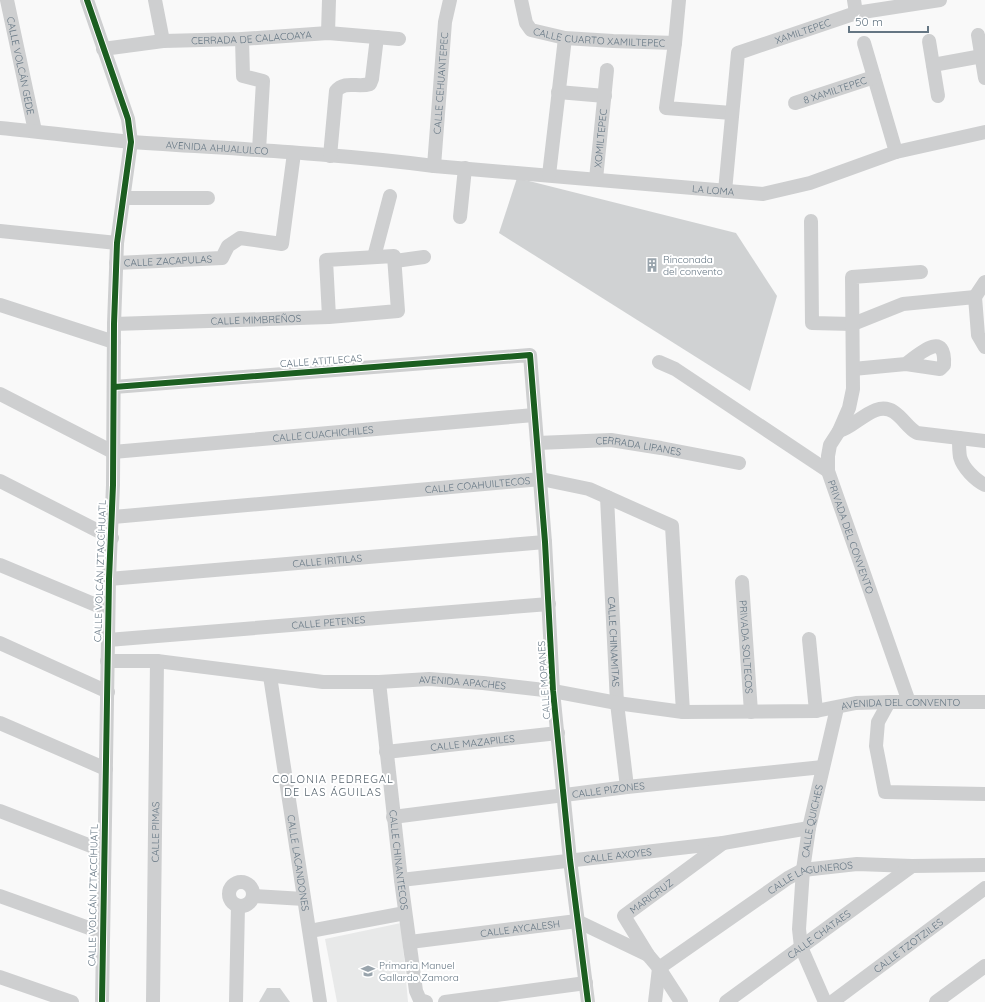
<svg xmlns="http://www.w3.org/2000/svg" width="985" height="1002" viewBox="0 0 985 1002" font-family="Quicksand,sans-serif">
  <rect width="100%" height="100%" fill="#f9f9f9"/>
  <path fill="#e8e9e9" d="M401 923 408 1002H337L325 939Z"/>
  <g fill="#d0d2d3">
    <path d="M517 178 736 233 777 296 750 391 499 233Z"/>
    <path d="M267 988H280L290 1002H259Z"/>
  </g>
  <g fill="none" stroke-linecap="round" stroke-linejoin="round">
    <g stroke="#cecfd0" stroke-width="14">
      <path id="s1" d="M7 0 35 131"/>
      <path d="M87 0 128 119 131 142 117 243 114 324 113 485 109 579 102 1002"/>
      <path d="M155 0 163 41"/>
      <path id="s2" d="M521 0 526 23 531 30 565 38 613 41 675 43"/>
      <path d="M679 0 675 43 666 108 732 113"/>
      <path d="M854 0 856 13"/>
      <path d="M328 33 329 0"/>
      <path d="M978 35 985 78"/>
      <path d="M242 39 243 76 263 81 259 150"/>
      <path d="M929 41 938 96"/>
      <path d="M864 43 896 152"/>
      <path id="s3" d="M103 49 163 41 242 39 328 33 399 39"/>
      <path d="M933 65 982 56"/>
      <path d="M558 92 605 96"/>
      <path id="s4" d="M795 103 874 77"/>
      <path id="s5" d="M0 128C44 132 88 138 132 142 233 149 334 153 434 166L763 194 810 183 896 152 985 132"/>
      <path d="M330 156 336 91C345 80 358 88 370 84L372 79 377 37"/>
      <path id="s6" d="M434 166 445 22 450 0"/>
      <path d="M549 175 565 38"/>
      <path id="s7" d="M596 179 607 70"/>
      <path id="s8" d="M725 191 738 53 856 13 940 0"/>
      <path d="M124 198H208"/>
      <path d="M460 217 465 168"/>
      <path d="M811 221 812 323 853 324 903 304 975 297"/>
      <path d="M0 231 117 243"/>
      <path d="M374 257 390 196"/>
      <path d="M395 261 424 257"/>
      <path id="s9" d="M116 263 222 258 228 246 240 238 282 244 294 153"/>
      <path d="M985 282 975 297 978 335 985 347"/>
      <path d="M0 305 114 342"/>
      <path id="s10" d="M114 324 329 317 398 311 394 256 326 260 329 317"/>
      <path id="s11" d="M659 362 675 369 828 471 909 702"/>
      <path d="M853 369 906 364 940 369 944 365C946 330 920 353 906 364"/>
      <path d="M114 387 530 355 545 542 553 691 570 860 588 1002"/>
      <path id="s12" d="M0 394 113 452 534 415"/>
      <path d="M839 431C856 427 875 399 894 412 903 418 908 428 917 433L985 441"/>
      <path d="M959 438C959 444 959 451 960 457 963 468 975 480 985 485"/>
      <path id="s13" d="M537 443 611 440 661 448 739 463"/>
      <path d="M828 471V456L830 445 839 431 849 408 853 389 852 277 921 272"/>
      <path d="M0 481 112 538"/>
      <path id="s14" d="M607 497 617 703 627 787"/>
      <path id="s15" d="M113 517 541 479 589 489 672 526 683 712"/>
      <path d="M0 565 108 610"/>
      <path id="s16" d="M109 579 545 542"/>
      <path id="s17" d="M742 582 751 712"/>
      <path d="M809 639 816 711"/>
      <path id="s18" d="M108 640 549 604"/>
      <path d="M0 643 108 692"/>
      <path id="s19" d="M107 661H157L323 682H379L429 679 483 683 553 691 617 703 683 712 816 711 856 703 889 702H985"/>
      <path id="s20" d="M270 676 320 1002"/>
      <path id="s21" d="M379 682 401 880 416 991 420 1000 426 1002"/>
      <path d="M889 702 878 722 876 746 885 792 985 794"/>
      <path d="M0 723 106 769"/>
      <path id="s22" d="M386 752 558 733"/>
      <path d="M0 811 104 851"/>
      <path id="s23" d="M393 817 627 787 823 767"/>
      <path id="s24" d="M401 880 723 843 809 828"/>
      <circle cx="241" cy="894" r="12"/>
      <path d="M0 896 103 933"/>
      <path d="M253 896 304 899"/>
      <path d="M310 931 405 913"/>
      <path id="s25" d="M410 942 577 921 648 955"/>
      <path d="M0 977 72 1002"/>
      <path id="s26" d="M153 1002 157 661"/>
      <path d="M236 1002 238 906"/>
      <path d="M445 1002 586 983"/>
      <path id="s27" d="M655 1002 659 968 788 878 803 870 857 864 912 866 985 865"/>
      <path id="s28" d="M681 1002 659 968 648 955 624 916 723 843"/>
      <path id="s29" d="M726 1002 912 866"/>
      <path id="s30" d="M825 1002 801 947 799 929 803 870 809 828 837 708"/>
      <path id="s31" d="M832 1002 985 888"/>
      <path d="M936 1002 985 966"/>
    </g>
    <defs>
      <g id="cycleway">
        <path d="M87 0 128 119 131 142 117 243 114 324 113 485 109 579 102 1002"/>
        <path d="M114 387 530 355 545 542 553 691 570 860 588 1002"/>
      </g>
    </defs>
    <use href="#cycleway" stroke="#fff" stroke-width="8"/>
    <use href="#cycleway" stroke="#1b5e20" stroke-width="6"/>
  </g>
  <defs>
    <symbol id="building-bare" viewBox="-9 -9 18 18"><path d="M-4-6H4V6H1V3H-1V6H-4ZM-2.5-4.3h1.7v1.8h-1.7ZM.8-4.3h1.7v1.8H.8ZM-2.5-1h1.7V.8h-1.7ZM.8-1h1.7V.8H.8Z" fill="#99a4ac" stroke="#fff" stroke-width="2.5" paint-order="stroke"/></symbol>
    <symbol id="school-bare" viewBox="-9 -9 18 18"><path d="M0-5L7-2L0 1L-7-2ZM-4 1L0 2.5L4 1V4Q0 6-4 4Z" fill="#99a4ac" stroke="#fff" stroke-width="2.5" paint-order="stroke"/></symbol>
  </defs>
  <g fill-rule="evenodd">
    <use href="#building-bare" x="642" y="255" width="20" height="20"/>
    <use href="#school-bare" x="358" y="961" width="20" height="20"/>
  </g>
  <g text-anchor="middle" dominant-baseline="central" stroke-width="4" stroke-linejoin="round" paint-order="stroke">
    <g font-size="10" fill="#657683" stroke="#fff">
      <text stroke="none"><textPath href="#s8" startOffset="207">XAMILTEPEC</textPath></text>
      <text stroke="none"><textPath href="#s2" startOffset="101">CALLE CUARTO XAMILTEPEC</textPath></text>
      <text stroke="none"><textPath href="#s3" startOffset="149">CERRADA DE CALACOAYA</textPath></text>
      <text stroke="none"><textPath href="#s1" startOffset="67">CALLE VOLCÁN GEDE</textPath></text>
      <text stroke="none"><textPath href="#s6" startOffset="83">CALLE CEHUANTEPEC</textPath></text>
      <text stroke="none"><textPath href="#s4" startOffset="42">8 XAMILTEPEC</textPath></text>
      <text stroke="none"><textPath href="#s7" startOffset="41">XOMILTEPEC</textPath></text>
      <text stroke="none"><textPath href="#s5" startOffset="218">AVENIDA AHUALULCO</textPath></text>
      <text stroke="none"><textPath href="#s5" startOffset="716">LA LOMA</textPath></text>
      <text stroke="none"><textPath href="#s9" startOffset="52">CALLE ZACAPULAS</textPath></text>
      <text stroke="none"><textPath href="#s10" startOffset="142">CALLE MIMBREÑOS</textPath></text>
      <text transform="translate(321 361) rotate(-4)">CALLE ATITLECAS</text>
      <text stroke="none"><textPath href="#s12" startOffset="338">CALLE CUACHICHILES</textPath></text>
      <text stroke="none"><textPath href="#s13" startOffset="102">CERRADA LIPANES</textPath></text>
      <text stroke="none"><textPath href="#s15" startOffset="366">CALLE COAHUILTECOS</textPath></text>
      <text stroke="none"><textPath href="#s11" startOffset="271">PRIVADA DEL CONVENTO</textPath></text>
      <text stroke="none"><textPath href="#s16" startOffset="219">CALLE IRITILAS</textPath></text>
      <text transform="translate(100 571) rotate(-88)">CALLE VOLCÁN IZTACCÍHUATL</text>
      <text stroke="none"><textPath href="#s18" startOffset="221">CALLE PETENES</textPath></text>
      <text stroke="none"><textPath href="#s14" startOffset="145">CALLE CHINAMITAS</textPath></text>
      <text stroke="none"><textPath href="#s17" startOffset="65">PRIVADA SOLTECOS</textPath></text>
      <text transform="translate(544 680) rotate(-94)">CALLE MOPANES</text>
      <text stroke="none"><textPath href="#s19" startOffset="357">AVENIDA APACHES</textPath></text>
      <text stroke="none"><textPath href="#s19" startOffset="798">AVENIDA DEL CONVENTO</textPath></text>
      <text stroke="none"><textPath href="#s22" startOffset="87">CALLE MAZAPILES</textPath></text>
      <text stroke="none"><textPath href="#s23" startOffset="217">CALLE PIZONES</textPath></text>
      <text stroke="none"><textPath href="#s30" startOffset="187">CALLE QUICHES</textPath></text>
      <text stroke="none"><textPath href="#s26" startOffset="170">CALLE PIMAS</textPath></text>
      <text stroke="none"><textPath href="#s24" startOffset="218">CALLE AXOYES</textPath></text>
      <text stroke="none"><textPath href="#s21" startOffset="179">CALLE CHINANTECOS</textPath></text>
      <text stroke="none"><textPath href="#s20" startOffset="189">CALLE LACANDONES</textPath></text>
      <text stroke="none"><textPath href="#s27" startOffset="213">CALLE LAGUNEROS</textPath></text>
      <text transform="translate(93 895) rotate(-89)">CALLE VOLCÁN IZTACCÍHUATL</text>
      <text stroke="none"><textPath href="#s28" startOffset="137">MARICRUZ</textPath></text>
      <text stroke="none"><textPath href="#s25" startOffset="111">CALLE AYCALESH</textPath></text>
      <text stroke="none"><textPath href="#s29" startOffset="115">CALLE CHATAES</textPath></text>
      <text stroke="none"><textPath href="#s31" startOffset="95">CALLE TZOTZILES</textPath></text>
    </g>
    <g font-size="10" fill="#657683" stroke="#fff" text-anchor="start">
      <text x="663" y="259">Rinconada<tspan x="663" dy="12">del convento</tspan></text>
      <text x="379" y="965">Primaria Manuel<tspan x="379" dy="12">Gallardo Zamora</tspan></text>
    </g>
    <g font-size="11" letter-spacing="1" fill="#57646e" stroke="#fff">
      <text x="333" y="779">COLONIA PEDREGAL<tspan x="333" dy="13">DE LAS ÁGUILAS</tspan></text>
    </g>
  </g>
  <path d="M849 26v6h79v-6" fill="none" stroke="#657683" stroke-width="2"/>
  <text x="855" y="26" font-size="12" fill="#657683" stroke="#ffffff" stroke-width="3" paint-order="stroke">50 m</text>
</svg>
